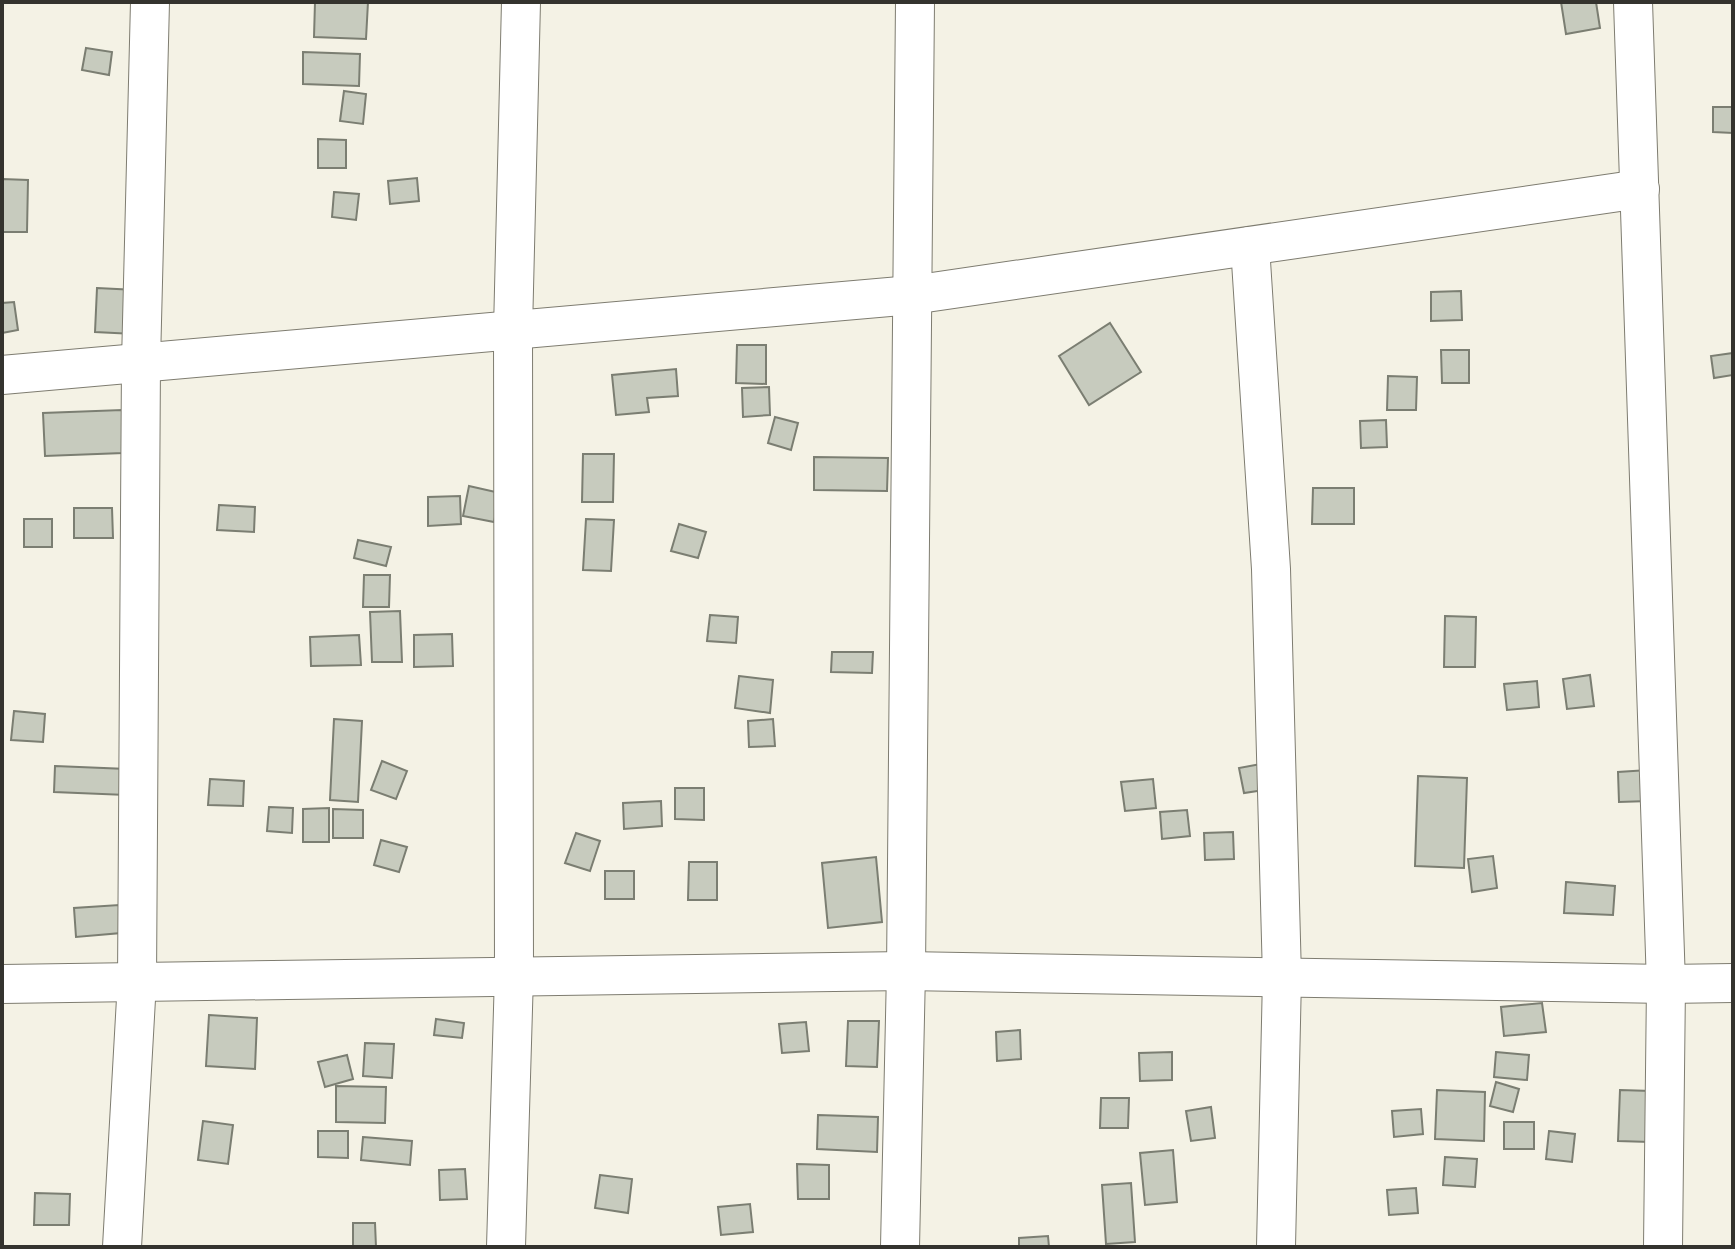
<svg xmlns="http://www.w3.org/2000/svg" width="1735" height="1249" viewBox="0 0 1735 1249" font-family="Lato,sans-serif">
  <rect width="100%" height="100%" fill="#f4f2e5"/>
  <g fill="#c7cbbe" stroke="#7b7e72" stroke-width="2">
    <path d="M315 2H368L366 39 314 37Z"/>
    <path d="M1561 2H1596L1600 28 1566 34Z"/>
    <path d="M86 48 112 52 109 75 82 70Z"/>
    <path d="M303 52 360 54 359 86 303 84Z"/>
    <path d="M344 91 366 94 363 124 340 121Z"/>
    <path d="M1713 107H1733V133L1713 132Z"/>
    <path d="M318 139 346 140V168H318Z"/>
    <path d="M417 178 419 201 390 204 388 181Z"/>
    <path d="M2 179 28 180 27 232H2Z"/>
    <path d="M334 192 359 194 356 220 332 217Z"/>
    <path d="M97 288 136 290 134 334 95 332Z"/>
    <path d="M1461 291 1462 320 1431 321V292Z"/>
    <path d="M14 302 18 330 2 333V303Z"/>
    <path d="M1110 323 1141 372 1089 405 1059 356Z"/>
    <path d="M737 345H766V384L736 383Z"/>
    <path d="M1441 350H1469V383H1442Z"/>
    <path d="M1733 353V375L1714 378 1711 356Z"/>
    <path d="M676 369 678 396 647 398 649 412 616 415 612 375Z"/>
    <path d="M1388 376 1417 377 1416 410H1387Z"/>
    <path d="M769 387 770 415 743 417 742 388Z"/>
    <path d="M122 410 123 453 45 456 43 413Z"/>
    <path d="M775 417 798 423 791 450 768 443Z"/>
    <path d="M1386 420 1387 447 1361 448 1360 421Z"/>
    <path d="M583 454H614L613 502H582Z"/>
    <path d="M814 457 888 458 887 491 814 490Z"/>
    <path d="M469 486 500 493 494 522 463 516Z"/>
    <path d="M1313 488H1354V524H1312Z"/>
    <path d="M460 496 461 524 428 526V497Z"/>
    <path d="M219 505 255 507 254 532 217 530Z"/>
    <path d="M74 508H112L113 538H74Z"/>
    <rect x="24" y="519" width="28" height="28"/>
    <path d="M586 519 614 520 611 571 583 570Z"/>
    <path d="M679 524 706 532 698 558 671 551Z"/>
    <path d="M358 540 391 547 386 566 354 558Z"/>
    <path d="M364 575H390L389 607H363Z"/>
    <path d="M400 611 402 662H372L370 612Z"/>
    <path d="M710 615 738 617 736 643 707 641Z"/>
    <path d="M1445 616 1476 617 1475 667H1444Z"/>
    <path d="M452 634 453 666 414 667V635Z"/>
    <path d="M359 635 361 665 311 666 310 637Z"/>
    <path d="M832 652H873L872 673 831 672Z"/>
    <path d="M1590 675 1594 706 1567 709 1563 679Z"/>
    <path d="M739 676 773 680 770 713 735 708Z"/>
    <path d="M1537 681 1539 707 1507 710 1504 684Z"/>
    <path d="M14 711 45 714 43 742 11 740Z"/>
    <path d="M334 719 362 721 358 802 330 800Z"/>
    <path d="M773 719 775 746 749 747 748 721Z"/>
    <path d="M382 761 407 771 396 799 371 790Z"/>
    <path d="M1266 763 1271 789 1244 793 1239 768Z"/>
    <path d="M55 766 127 769 126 795 54 792Z"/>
    <path d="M1648 770 1649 801 1619 802 1618 772Z"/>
    <path d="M1418 776 1467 778 1464 868 1415 866Z"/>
    <path d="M210 779 244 781 243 806 208 805Z"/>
    <path d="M1153 779 1156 808 1125 811 1121 782Z"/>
    <path d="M675 788H704V820L675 819Z"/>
    <path d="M661 801 662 826 624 829 623 803Z"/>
    <path d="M269 807 293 808 292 833 267 831Z"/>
    <path d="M329 808V842H303V809Z"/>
    <path d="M333 809 363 810V838H333Z"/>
    <path d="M1187 810 1190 836 1162 839 1160 812Z"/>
    <path d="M1233 832 1234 859 1205 860 1204 833Z"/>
    <path d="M576 833 600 841 590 871 565 863Z"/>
    <path d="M381 840 407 847 399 872 374 865Z"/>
    <path d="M1493 856 1497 888 1472 892 1468 859Z"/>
    <path d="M876 857 882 922 828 928 822 863Z"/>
    <path d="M689 862H717V900H688Z"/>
    <rect x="605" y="871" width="29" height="28"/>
    <path d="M1566 882 1615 886 1613 915 1564 913Z"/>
    <path d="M119 905 121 933 76 937 74 908Z"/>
    <path d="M1542 1003 1546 1032 1504 1036 1501 1007Z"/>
    <path d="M209 1015 257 1018 255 1069 206 1066Z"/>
    <path d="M436 1019 464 1023 462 1038 434 1035Z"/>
    <path d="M848 1021H879L877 1067 846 1066Z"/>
    <path d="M806 1022 809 1051 782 1053 779 1024Z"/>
    <path d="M1020 1030 1021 1059 997 1061 996 1032Z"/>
    <path d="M365 1043 394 1044 392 1078 363 1076Z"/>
    <path d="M1172 1052V1080L1140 1081 1139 1053Z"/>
    <path d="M1496 1052 1529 1055 1527 1080 1494 1077Z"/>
    <path d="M347 1055 353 1079 325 1087 318 1062Z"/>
    <path d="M1496 1082 1519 1089 1513 1112 1490 1106Z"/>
    <path d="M336 1086 386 1087 385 1123 336 1122Z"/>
    <path d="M1437 1090 1485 1092 1484 1141 1435 1139Z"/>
    <path d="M1620 1090 1651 1091 1650 1142 1618 1141Z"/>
    <path d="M1101 1098H1129L1128 1128H1100Z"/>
    <path d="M1211 1107 1215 1138 1191 1141 1186 1111Z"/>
    <path d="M1421 1109 1423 1134 1394 1137 1392 1111Z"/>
    <path d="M818 1115 878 1117 877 1152 817 1149Z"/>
    <path d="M203 1121 233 1125 228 1164 198 1160Z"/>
    <rect x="1504" y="1122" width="30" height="27"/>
    <path d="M318 1131H348V1158L318 1157Z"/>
    <path d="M1549 1131 1575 1134 1572 1162 1546 1159Z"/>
    <path d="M363 1137 412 1141 410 1165 361 1160Z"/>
    <path d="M1173 1150 1177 1202 1145 1205 1140 1153Z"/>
    <path d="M1445 1157 1477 1159 1475 1187 1443 1185Z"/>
    <path d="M797 1164 829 1165V1199H798Z"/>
    <path d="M465 1169 467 1199 440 1200 439 1170Z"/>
    <path d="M600 1175 632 1179 628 1213 595 1208Z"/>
    <path d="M1131 1183 1135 1242 1106 1244 1102 1185Z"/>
    <path d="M1416 1188 1418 1213 1389 1215 1387 1190Z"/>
    <path d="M35 1193 70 1194 69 1225H34Z"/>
    <path d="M750 1204 753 1232 721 1235 718 1207Z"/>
    <path d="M353 1223H375L376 1247H353Z"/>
    <path d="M1048 1236 1049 1247H1019V1238Z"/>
  </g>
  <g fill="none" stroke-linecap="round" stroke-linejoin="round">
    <defs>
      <g id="street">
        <path d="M1633 2 1666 984 1663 1247"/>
        <path d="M1250 246 1271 569 1282 977 1276 1247"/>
        <path d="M2 375 912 295 1640 189"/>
        <path d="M2 984 906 971 1666 984 1733 983"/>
        <path d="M122 1247 137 981 141 362 150 2"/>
        <path d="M506 1247 514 975 513 330 521 2"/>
        <path d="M900 1247 906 971 915 2"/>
      </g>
    </defs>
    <use href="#street" stroke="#7e7c70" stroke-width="40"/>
    <use href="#street" stroke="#fff" stroke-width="38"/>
  </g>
  <rect width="1735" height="1249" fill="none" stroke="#34332e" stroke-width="8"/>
</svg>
